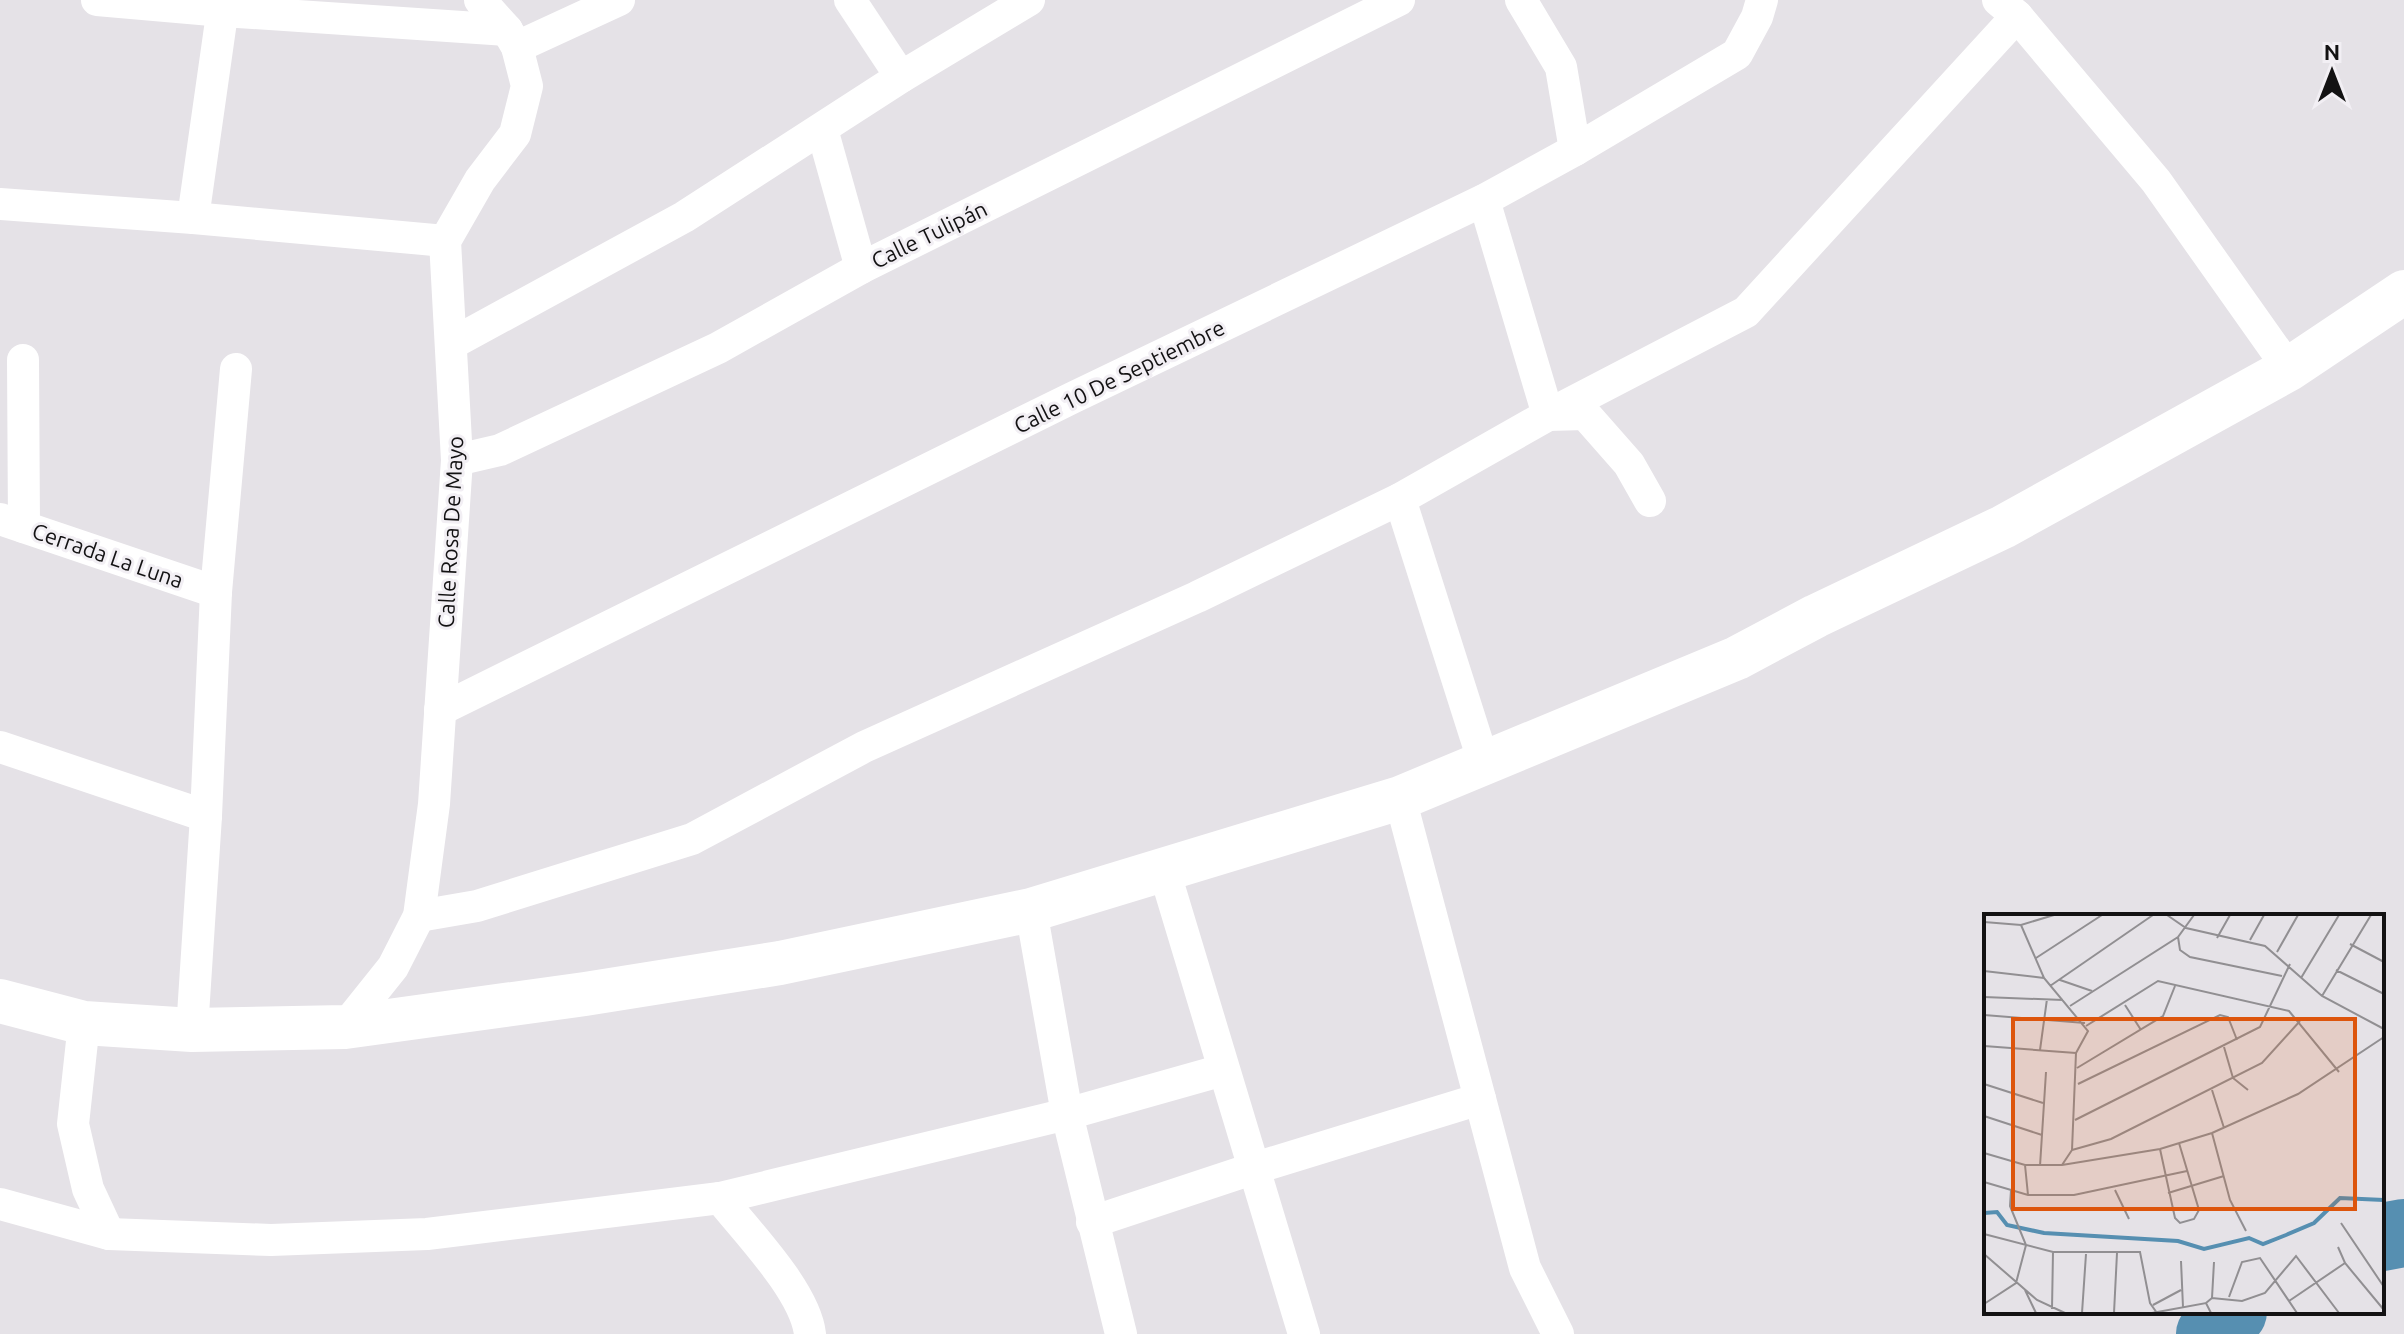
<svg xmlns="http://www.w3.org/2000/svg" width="2404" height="1334" viewBox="0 0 2404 1334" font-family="Ubuntu,sans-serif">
  <rect width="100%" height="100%" fill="#e5e2e7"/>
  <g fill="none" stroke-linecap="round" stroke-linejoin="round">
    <g stroke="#568fb1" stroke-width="68">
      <path d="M2382 1237 2404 1233"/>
      <path d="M2210 1334 2233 1312"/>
    </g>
    <g stroke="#fff" stroke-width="32">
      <path d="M97 0 223 11 507 30"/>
      <path d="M850 0 901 77"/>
      <path d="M1521 0 1561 67 1575 150"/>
      <path d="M1998 0 2017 16 2156 181 2289 369"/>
      <path d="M517 47 619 0"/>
      <path d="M822 129 861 268"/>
      <path d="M1484 200 1548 415 1585 414 1629 464 1650 501"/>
      <path d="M0 204 193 218 445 241"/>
      <path d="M193 218 224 0"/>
      <path d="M451 344 684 217 901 77 1029 0"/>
      <path d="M23 360 24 527"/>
      <path d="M457 460 500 450 718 348 861 268 1399 0"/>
      <path d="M1400 499 1484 763"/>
      <path d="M0 519 216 592"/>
      <path d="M440 710 1072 398 1484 200 1575 150 1737 54 1757 17 1762 0"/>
      <path d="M0 747 206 816"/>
      <path d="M1400 798 1525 1268 1558 1334"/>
      <path d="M1164 870 1304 1334"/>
      <path d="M1031 910 1067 1114 1121 1334"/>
      <path d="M419 916 477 906 692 839 864 747 1197 597 1400 499 1548 415 1746 312 2017 16"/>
      <path d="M84 1023 73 1124 88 1189 109 1234"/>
      <path d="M345 1027 393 967 419 916 434 804 457 460 445 241 480 180 515 134 527 86 517 47 507 30 480 0"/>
      <path d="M192 1030 206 816 216 592 236 369"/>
      <path d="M720 1198C747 1232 805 1291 810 1334"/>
      <path d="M0 1204 109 1234 271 1240 427 1234 720 1198 1067 1114 1223 1070"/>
      <path d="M1092 1222 1255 1168 1480 1099"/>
    </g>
    <path stroke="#fff" stroke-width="44" d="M0 1001 84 1023 192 1030 345 1027 585 994 780 963 1031 910 1400 798 1737 658 1816 616 2003 527 2289 369 2404 292"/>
  </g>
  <g text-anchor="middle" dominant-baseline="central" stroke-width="6" stroke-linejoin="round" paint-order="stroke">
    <g font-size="22" fill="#131213" stroke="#f2eff4">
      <text transform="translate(929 234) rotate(-26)">Calle Tulipán</text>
      <text transform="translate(1119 376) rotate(-26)">Calle 10 De Septiembre</text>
      <text transform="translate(450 532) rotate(-87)">Calle Rosa De Mayo</text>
      <text transform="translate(108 555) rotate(19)">Cerrada La Luna</text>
    </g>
  </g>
  <g transform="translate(1984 914)">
    <rect width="400" height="400" fill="#e5e2e7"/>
    <path fill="none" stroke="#568fb1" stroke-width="4" d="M0 299 13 298 23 311 60 319 194 327 220 335 265 324 279 330 302 321 330 309 356 284 400 286"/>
    <path fill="none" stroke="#918f92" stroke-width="2" d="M183 1 202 14 281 32 338 82 400 115M0 8 37 11 70 1M37 11 60 64 104 117 92 139 88 236 78 251M194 23 196 36 206 43 298 62M233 24 246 1M266 26 280 1M366 30 400 48M293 38 314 1M52 44 118 1M352 56 400 80M0 57 60 64M317 64 355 1M76 66 108 77M66 72 169 1M338 82 387 1M0 83 79 86M141 91 157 116M86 92 194 23 210 1M0 101 101 109M102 112 174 67 305 97 355 158M0 132 92 139M240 133 249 164 264 176M56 136 63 85M93 154 179 102 191 72M0 170 59 189M94 170 236 101 244 103 253 126M228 176 240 214M0 202 58 221M91 206 276 113 306 50M228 219 246 286 262 317M176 235 191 304 196 309 210 305 215 296 195 229M88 236 127 225 278 149 316 107M0 239 41 251H78L176 235 228 219 314 180 400 123M41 251 44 281M56 252 62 158M0 268 44 281H90L203 257M131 276 145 305M184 279 240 262M357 309 400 373M0 320 69 338H156L166 389 173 399M354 333 361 349 400 396M0 340 53 386 81 399M197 347 199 393M41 376 52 399M245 383 258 348 276 344 313 399M228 384 230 348M305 387 361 349M222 389 228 384 258 387 281 379 312 342 355 399M0 390 32 369 42 331 26 292 27 276M169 391 197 376M68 395 69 338M98 399 102 340M130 399 133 339M168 399 222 389 227 399"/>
    <path fill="#dd550c" fill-opacity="0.15" stroke="#dd550c" stroke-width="4" d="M29 105H371V295H29Z"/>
    <rect width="400" height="400" fill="none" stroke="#131213" stroke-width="4"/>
  </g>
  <g transform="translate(2332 72)" stroke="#f2eff4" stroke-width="6" paint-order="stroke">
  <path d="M0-6L14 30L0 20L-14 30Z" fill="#131213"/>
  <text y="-12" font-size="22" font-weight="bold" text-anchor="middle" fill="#131213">N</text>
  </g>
</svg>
